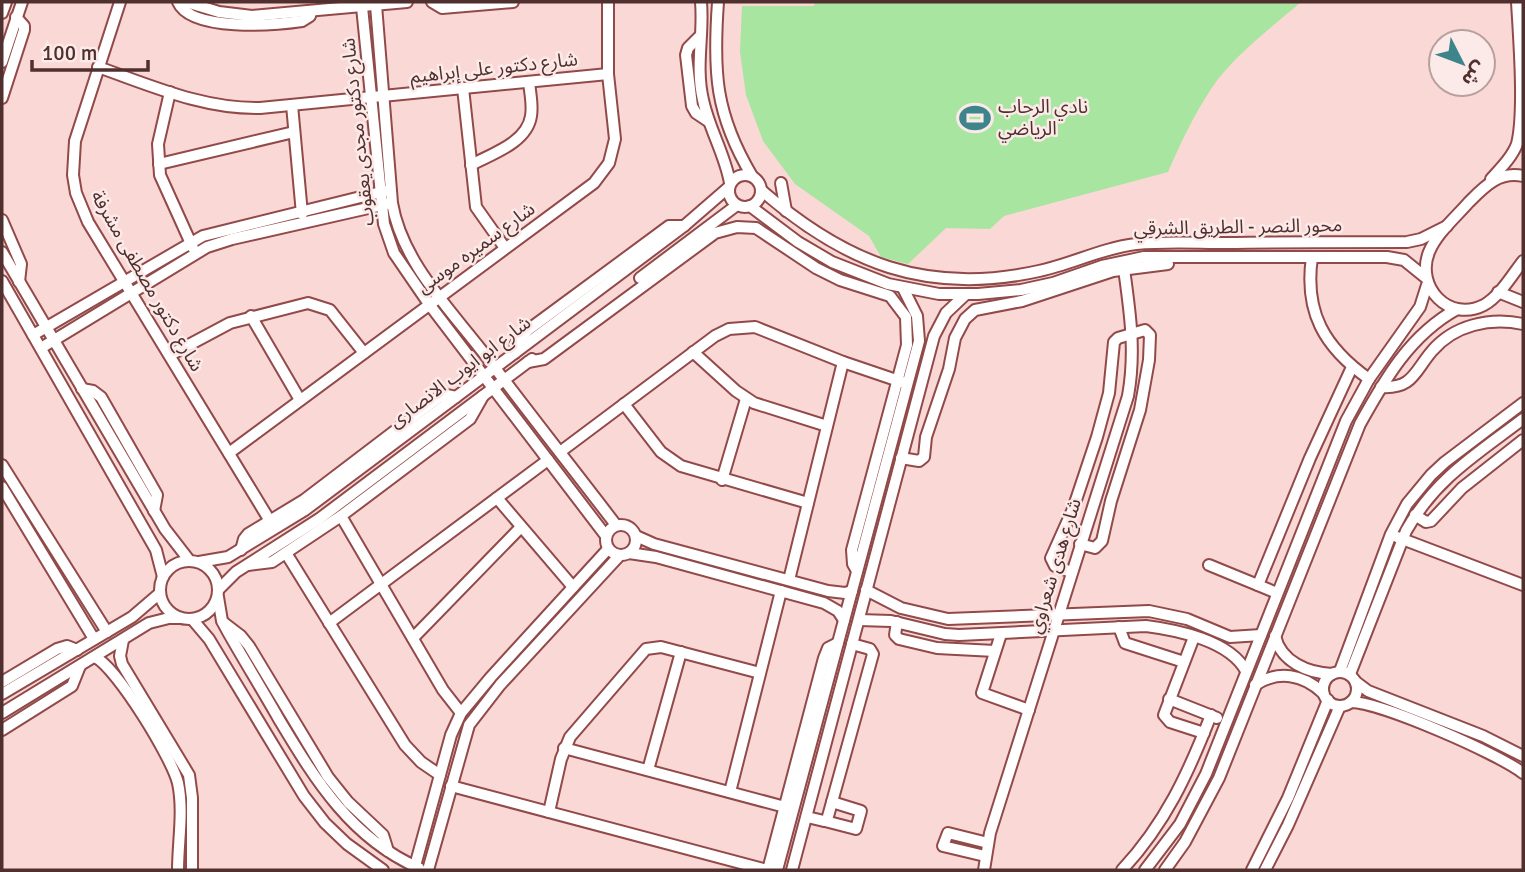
<svg xmlns="http://www.w3.org/2000/svg" width="1525" height="872" viewBox="0 0 1525 872" font-family="Signika,'Noto Sans Arabic',sans-serif">
  <rect width="100%" height="100%" fill="#fad8d6"/>
  <path fill="#a7e5a0" d="M815 2H1301C1271 28 1233 56 1211 89 1194 115 1180 144 1168 172L1004 216 990 229 946 228 908 264 881 257 869 236 795 184 763 141 746 95 740 52 742 6H814Z"/>
  <g fill="none" stroke-linecap="round" stroke-linejoin="round">
    <defs>
      <g id="minor">
        <path d="M120 2 75 141 73 175 76 193 88 222 270 521"/>
        <path d="M178 2C191 32 275 25 302 21L310 16 311 11"/>
        <path d="M186 2 219 12 252 16 407 2"/>
        <path d="M432 2 442 8 513 2"/>
        <path d="M701 2C704 35 695 66 703 100 709 129 725 154 730 183"/>
        <path d="M718 2C713 72 715 114 752 176"/>
        <path d="M376 5 392 203C402 262 450 309 486 356 529 413 573 469 616 525"/>
        <path d="M362 7 384 224 394 253 429 304 606 536"/>
        <path d="M2 13 6 2"/>
        <path d="M699 37 688 48 686 55 692 106 696 113 708 121"/>
        <path d="M2 62 22 2"/>
        <path d="M98 67C152 86 203 109 260 108L608 74"/>
        <path d="M463 88 476 207 505 248"/>
        <path d="M170 92 158 144 160 175 193 248"/>
        <path d="M2 98 24 30V26L16 17"/>
        <path d="M292 105 302 214"/>
        <path d="M159 164 294 132"/>
        <path d="M471 165C491 154 527 143 531 116 533 105 530 93 529 82"/>
        <circle cx="745" cy="191" r="16"/>
        <path d="M1523 176C1499 171 1485 186 1469 202 1456 217 1437 233 1429 252 1415 287 1449 323 1484 305 1500 296 1512 275 1523 261"/>
        <path d="M1491 179C1501 168 1512 157 1517 144 1525 112 1519 37 1517 2"/>
        <path d="M781 183 786 211"/>
        <path d="M761 190C845 263 927 296 1039 271 1072 264 1102 248 1136 244 1166 241 1197 243 1226 243 1287 242 1347 242 1407 242L1421 239 1447 226"/>
        <path d="M750 206 798 242 832 262 888 284 939 294H978L1021 290 1053 283 1102 266 1144 257H1387L1404 260 1425 277"/>
        <path d="M2 220 21 264 19 282"/>
        <path d="M2 252 165 529 189 560"/>
        <path d="M1312 257C1304 312 1324 347 1369 379"/>
        <path d="M640 278 737 205"/>
        <path d="M2 281 156 550 163 577"/>
        <path d="M1498 292 1523 302"/>
        <path d="M251 316 300 400"/>
        <path d="M33 335 203 236 385 191"/>
        <path d="M41 348 207 247 232 239 386 204"/>
        <path d="M693 352 736 391 754 403 827 426"/>
        <path d="M515 353 516 343 528 330 669 226H684"/>
        <path d="M170 355 230 323 308 303 330 310 364 353"/>
        <path d="M528 362 544 359 715 233 737 227 756 228 816 268 840 280 890 296 906 317 907 345 852 550 853 564 857 571"/>
        <path d="M1381 387C1413 389 1414 372 1432 351 1454 325 1490 317 1523 324"/>
        <path d="M82 389 93 391 101 397 157 495 154 511"/>
        <path d="M624 404 661 452 681 466 808 503"/>
        <path d="M560 452 715 336 729 329 755 327 843 362 902 382"/>
        <path d="M229 453 594 183 609 163 615 139 608 74V2"/>
        <path d="M901 458 919 461 924 457 926 437 949 369 955 338 965 319 975 310 1022 301 1113 271 1168 264"/>
        <path d="M2 465 107 632"/>
        <path d="M722 480 746 399"/>
        <path d="M2 487 94 639"/>
        <path d="M497 498 573 587"/>
        <path d="M1415 515 1426 522 1431 521 1462 488 1523 440"/>
        <path d="M341 516 443 690 461 713"/>
        <circle cx="621" cy="540" r="15"/>
        <path d="M636 536 654 544 828 591 845 593 852 591"/>
        <path d="M1397 537 1523 585"/>
        <path d="M241 550 244 539 248 534 304 500 438 398 447 395 456 397"/>
        <path d="M286 553 405 745 421 762 440 775"/>
        <path d="M629 553 656 557 824 603 838 611 844 620"/>
        <circle cx="189" cy="590" r="29"/>
        <path d="M199 562 228 557 305 510 684 226 729 187"/>
        <path d="M248 565 272 562 341 516 470 419 483 396"/>
        <path d="M1209 565 1277 593"/>
        <path d="M1071 572 1055 566 1051 558 1073 509 1097 437 1109 393 1114 342 1118 338 1145 330 1150 335 1149 360 1140 410 1111 501 1102 541 1095 548 1080 544"/>
        <path d="M789 580 843 362"/>
        <path d="M1258 585 1310 458 1352 367"/>
        <path d="M219 589 236 572 319 519 532 359"/>
        <path d="M866 590 901 608 948 619 1149 611 1187 619 1230 637 1261 635"/>
        <path d="M218 597 222 621 228 632C245 662 263 691 280 721 316 781 352 839 419 868"/>
        <path d="M192 619 209 639 304 796 325 823 347 844 383 870"/>
        <path d="M859 620 891 621 945 634 959 635 1146 626C1178 630 1230 641 1246 671"/>
        <path d="M897 622 895 635 899 639 937 648 995 651"/>
        <path d="M224 623 241 636 249 646 328 777 348 802 383 835 388 851"/>
        <path d="M329 623 548 460"/>
        <path d="M1119 627 1125 643 1184 662"/>
        <path d="M1001 634 982 693 1029 710"/>
        <path d="M1275 636C1281 662 1308 673 1332 674"/>
        <path d="M1194 637 1164 715 1170 722 1204 733"/>
        <path d="M413 638 521 527"/>
        <path d="M123 640 120 656 122 664 189 775 192 798V870"/>
        <path d="M95 657C117 668 172 758 178 783 184 811 178 842 178 870"/>
        <path d="M1340 671 1391 534 1407 504 1431 475 1445 462 1523 403"/>
        <circle cx="1340" cy="689" r="17"/>
        <path d="M1350 674 1406 531C1435 479 1477 454 1523 419"/>
        <path d="M2 682 57 649 67 646 77 650"/>
        <path d="M1356 682 1368 691 1483 736 1523 756"/>
        <path d="M1255 685C1278 670 1303 674 1323 693"/>
        <path d="M2 694 132 617 160 593"/>
        <path d="M1169 699 1217 718"/>
        <path d="M1351 702C1380 702 1499 754 1523 773"/>
        <path d="M2 713 149 623 169 618H180"/>
        <path d="M2 730 72 686 80 666"/>
        <path d="M564 748 785 807"/>
        <path d="M648 770 681 652"/>
        <path d="M451 786 767 870"/>
        <path d="M730 792 781 591"/>
        <path d="M549 812 561 759 570 737 646 649 661 647 760 673"/>
        <path d="M807 817 824 821 827 820 873 654 870 649 852 644"/>
        <path d="M825 821 856 829 861 811 832 802"/>
        <path d="M985 856 943 846 948 833 988 843"/>
        <path d="M415 866 451 735 461 713 491 677 608 549"/>
        <path d="M428 870 469 725 500 685 620 555"/>
        <path d="M768 870 824 658 828 648 838 643"/>
        <path d="M777 870 919 341 917 316 903 288"/>
        <path d="M792 870 934 336 946 313 965 295"/>
        <path d="M984 870 990 833 1128 396C1136 352 1130 312 1124 269"/>
        <path d="M1122 870C1165 824 1188 774 1211 715"/>
        <path d="M1145 870 1180 824 1206 774 1346 421 1369 379 1420 307 1427 285"/>
        <path d="M1165 870 1185 842 1219 778 1360 424C1385 379 1410 335 1457 309"/>
        <path d="M1252 870 1288 798 1328 700"/>
        <path d="M1265 870 1288 825 1340 706"/>
      </g>
    </defs>
    <use href="#minor" stroke="#914a49" stroke-width="14"/>
    <use href="#minor" stroke="#fff" stroke-width="10"/>
  </g>
  <defs>
    <symbol id="stadium-bare" viewBox="-9 -9 18 18"><path d="M0-5a6.5 5 0 1 0 0 10a6.5 5 0 1 0 0-10ZM-3.5-1.8h7v3.6h-7Z" fill="#3d858b" stroke="#fceae9" stroke-width="2.5" paint-order="stroke"/></symbol>
  </defs>
  <g fill-rule="evenodd">
    <use href="#stadium-bare" x="953" y="96" width="44" height="44"/>
  </g>
  <g text-anchor="middle" dominant-baseline="central" stroke-width="5" stroke-linejoin="round" paint-order="stroke">
    <g font-size="19" fill="#50302e" stroke="#fceae9">
      <text transform="translate(494 68) rotate(-6)">شارع دكتور على إبراهيم</text>
      <text transform="translate(358 132) rotate(-96)">شارع دكتور مجدى يعقوب</text>
      <text transform="translate(1238 227) rotate(-1)">محور النصر - الطريق الشرقي</text>
      <text transform="translate(476 248) rotate(-36)">شارع سميره موسى</text>
      <text transform="translate(147 281) rotate(60)">شارع دكتور مصطفى مشرفة</text>
      <text transform="translate(460 372) rotate(-37)">شارع ابو ايوب الانصارى</text>
      <text transform="translate(1055 566) rotate(-73)">شارع هدى شعراوي</text>
    </g>
    <g font-size="19" fill="#50302e" stroke="#fceae9" text-anchor="start">
      <text x="998" y="107">نادي الرحاب<tspan x="998" dy="22">الرياضي</tspan></text>
    </g>
  </g>
  <rect width="1525" height="872" fill="none" stroke="#50302e" stroke-width="7"/>
  <g transform="translate(1462 63) rotate(132)"><circle r="33" fill="#fceae9" stroke="#b7a09e" stroke-width="2"/>
  <path d="M0-5L12 26L0 18L-12 26Z" fill="#3d858b"/>
  <text y="-10" font-size="19" font-weight="bold" text-anchor="middle" fill="#50302e">ش</text>
  </g>
  <path d="M32 60v10h116v-10" fill="none" stroke="#50302e" stroke-width="3.5"/>
  <text x="42" y="60" font-size="21" fill="#50302e" stroke="#fceae9" stroke-width="5" paint-order="stroke">100 m</text>
</svg>
